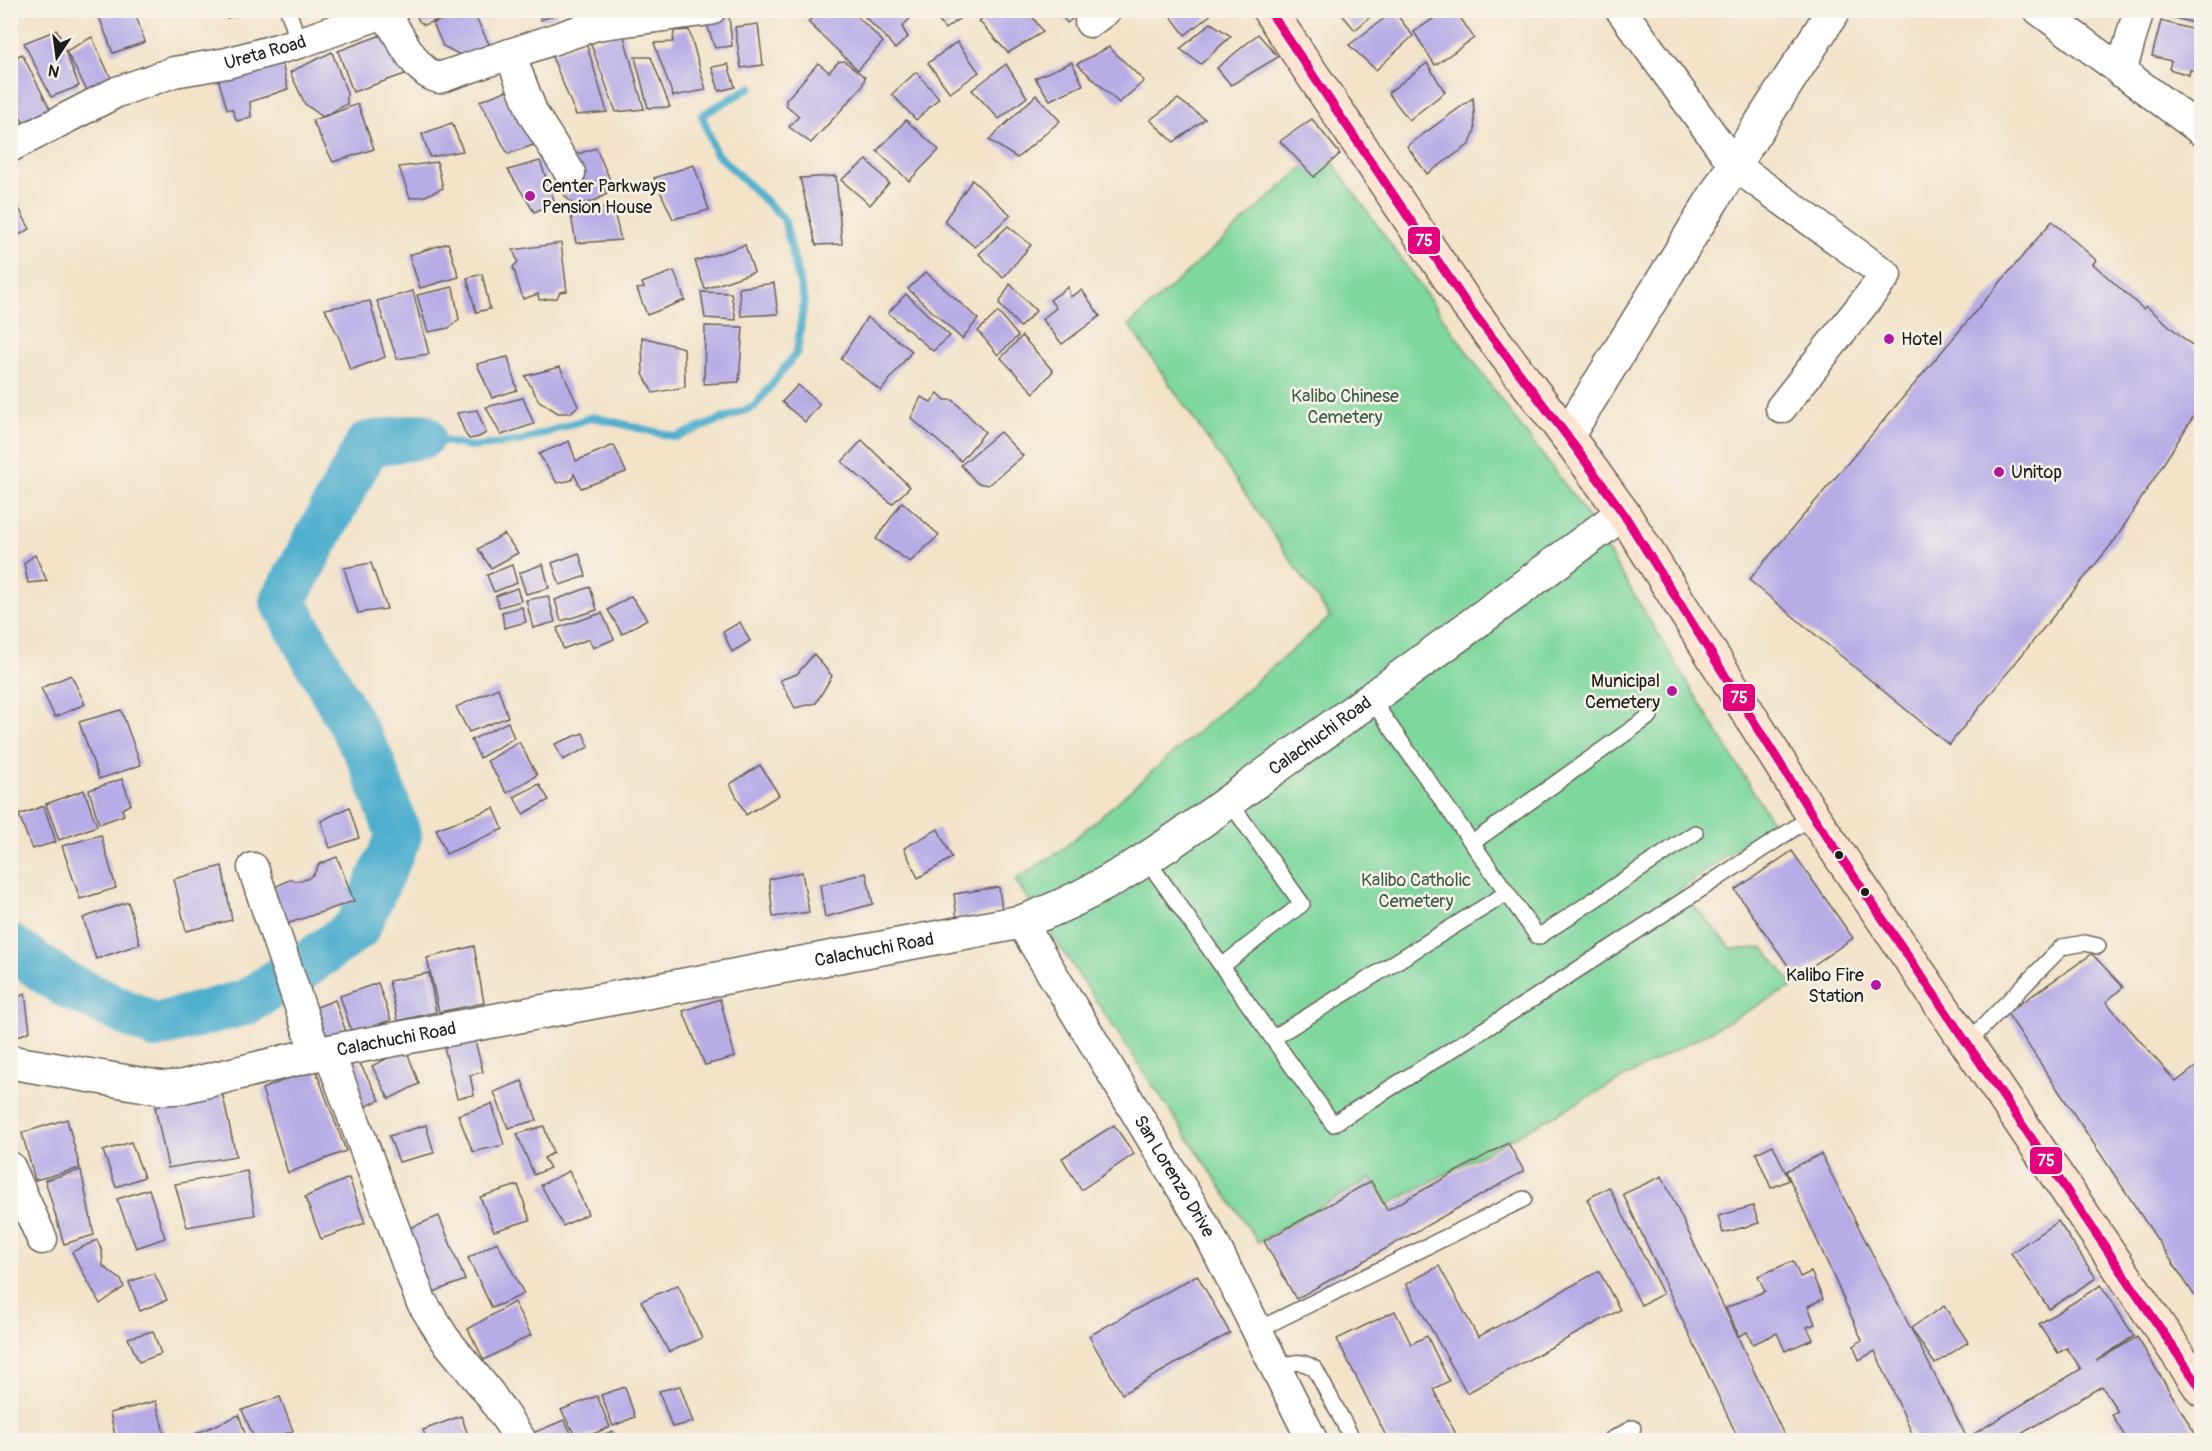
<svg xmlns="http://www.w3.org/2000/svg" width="2212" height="1451" viewBox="0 0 2212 1451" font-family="Pangolin,sans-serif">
  <rect width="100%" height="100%" fill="#f7f3e8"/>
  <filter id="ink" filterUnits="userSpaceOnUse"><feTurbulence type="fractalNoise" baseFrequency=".0167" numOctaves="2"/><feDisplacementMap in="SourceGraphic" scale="12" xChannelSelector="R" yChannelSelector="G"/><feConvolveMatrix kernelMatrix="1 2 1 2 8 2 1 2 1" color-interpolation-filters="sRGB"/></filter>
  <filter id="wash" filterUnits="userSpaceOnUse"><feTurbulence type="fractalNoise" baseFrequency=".008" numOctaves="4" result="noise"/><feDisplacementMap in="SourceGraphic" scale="24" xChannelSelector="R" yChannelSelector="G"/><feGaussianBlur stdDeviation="1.35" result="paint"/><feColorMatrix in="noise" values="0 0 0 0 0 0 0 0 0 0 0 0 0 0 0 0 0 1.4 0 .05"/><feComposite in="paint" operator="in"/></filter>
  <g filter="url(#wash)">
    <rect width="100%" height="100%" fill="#f3e3c9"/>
    <path fill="#7ed79d" stroke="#4d7a5c" stroke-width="1.5" d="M1323 149 1514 418 1576 499 1772 822 1680 890 1732 949 1764 948 1794 986 1388 1205 1371 1178 1258 1242 1015 880 1063 849 1330 617 1129 325Z"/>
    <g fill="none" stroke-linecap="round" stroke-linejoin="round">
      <path stroke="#50afce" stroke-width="8" d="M422 436 472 447 520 441 593 417 676 437 754 407 797 352 804 300 784 219 715 152 702 115 751 87"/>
      <g stroke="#50afce" stroke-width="46">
        <path d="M10 947 64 984 155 1026 247 1002 283 978"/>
        <path d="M296 972 357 928 399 836 370 758 283 601 368 444 422 436"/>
      </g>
    </g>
    <g id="blocks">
      <g fill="#b7ace6">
        <path d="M105 10H134L145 42 113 53 98 14Z"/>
        <path d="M225 10H250V11L227 18Z"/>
        <path d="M414 10H462V11L424 25 419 21Z"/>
        <path d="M470 10H472L491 48 464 57 443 46 433 23Z"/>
        <path d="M485 10H507V11L488 18Z"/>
        <path d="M538 10H555L556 14 541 20Z"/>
        <path d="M821 10H851L883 42 858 70 808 22Z"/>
        <path d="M858 10H918L902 27 908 37 895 49 887 39Z"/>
        <path d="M930 10H971L945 29Z"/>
        <path d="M994 10H1028L1043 32 1008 53 979 21Z"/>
        <path d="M1058 10H1083L1067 23Z"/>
        <path d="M1166 10H1213L1214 12 1185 35Z"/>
        <path d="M1338 10H1378L1355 30Z"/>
        <path d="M1446 10H1455L1474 38 1435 65 1414 32Z"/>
        <path d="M2169 10H2202V25L2167 16Z"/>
        <path d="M1394 11 1413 36 1376 70 1349 45Z"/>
        <path d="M729 16 732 46 715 48 706 22Z"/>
        <path d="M2161 21 2202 32V73L2190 70 2189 75 2169 69 2171 61 2152 56Z"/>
        <path d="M1211 23 1231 36 1201 64 1180 49Z"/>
        <path d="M758 24 763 65 741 68 735 27Z"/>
        <path d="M57 30 79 86 51 97 24 43Z"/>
        <path d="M395 30 411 72 353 92 338 51Z"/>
        <path d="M689 30 706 90 673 96 654 43 673 42 674 31Z"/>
        <path d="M623 33 644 109 616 112 590 42Z"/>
        <path d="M1258 34 1278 57 1231 85 1217 68Z"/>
        <path d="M92 37 114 85 90 96 66 51Z"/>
        <path d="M586 42 607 112 576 115 551 54Z"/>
        <path d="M957 42 979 72 950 93 928 63Z"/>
        <path d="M1109 47 1144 81 1119 103 1077 64Z"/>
        <path d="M332 52 347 93V104L323 117 358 104 374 149 333 162 312 120 323 117 305 104 290 72Z"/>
        <path d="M22 54 51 111 25 125 10 99V60Z"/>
        <path d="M635 57H651L670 107 648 108Z"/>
        <path d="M844 61 865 77 862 87 811 143 789 127 799 116 786 105V100L818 63 829 72 838 62Z"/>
        <path d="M1072 62 1083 85 1050 100 1035 78Z"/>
        <path d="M282 63 288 89 250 102 251 117 237 121 232 109H227L218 78Z"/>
        <path d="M1427 63 1445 92 1409 120 1388 93Z"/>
        <path d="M728 64 735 87 719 91 712 67Z"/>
        <path d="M1006 64 1027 97 999 119 972 90Z"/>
        <path d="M916 72 939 98 916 120 892 94Z"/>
        <path d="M513 88 536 144 508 154 480 101Z"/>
        <path d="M1036 95 1060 121 1017 158 989 140Z"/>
        <path d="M1473 98 1475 130 1470 144 1427 174 1407 146Z"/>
        <path d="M1178 99 1205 119 1174 142 1150 120Z"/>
        <path d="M1312 119 1340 154 1314 177 1280 141Z"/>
        <path d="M906 120 939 150 909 181 877 151Z"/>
        <path d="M452 123 463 151 430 157 422 134Z"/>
        <path d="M596 148 611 182 601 183 607 194 592 202 574 205 566 197 547 164Z"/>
        <path d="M867 160 889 183 870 205 841 180Z"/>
        <path d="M540 161 555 203 534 212 508 170Z"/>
        <path d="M437 162 443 188 425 196 410 198 399 167Z"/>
        <path d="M694 165 709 210 673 219 654 178Z"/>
        <path d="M836 176 842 244 816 245 800 178Z"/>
        <path d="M972 180 1011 215 975 247 944 221Z"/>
        <path d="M10 192 30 229 10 240Z"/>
        <path d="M613 208 621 240 576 243 570 210Z"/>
        <path d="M2052 221 2096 260 2093 264 2143 309 2146 306 2202 354V403L2115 540 1949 745 1749 580Z"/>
        <path d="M1008 226 1031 245 1003 278 979 254Z"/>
        <path d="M448 243 459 277 420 288 409 255Z"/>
        <path d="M561 243 567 291 560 292 557 298 539 300 538 294 523 299 513 267 518 262 513 250Z"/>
        <path d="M745 245 754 272 705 289 695 261Z"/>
        <path d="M674 271 685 300 647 315 637 289 644 288 642 283Z"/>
        <path d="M926 272 978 319 962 339 908 289Z"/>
        <path d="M482 274 490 309 476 312 467 278Z"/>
        <path d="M774 283 778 314 741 316 739 288Z"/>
        <path d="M1010 284 1036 311 1020 327 999 304Z"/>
        <path d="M453 287 459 319 449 328 428 332 417 295Z"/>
        <path d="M1068 287 1070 297 1082 290 1100 316 1062 344 1042 319 1056 308 1050 300Z"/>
        <path d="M413 291 429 354 397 359 377 301Z"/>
        <path d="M701 292 731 293 736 320 705 318Z"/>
        <path d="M906 294 950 336 933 351 888 313Z"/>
        <path d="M370 301 385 357 350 370 340 340 325 309Z"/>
        <path d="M998 312 1018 336 998 355 978 331Z"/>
        <path d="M867 317 912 351 881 391 841 359Z"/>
        <path d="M705 326 743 327 739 382 704 384Z"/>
        <path d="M1022 336 1053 371 1034 393 1001 358Z"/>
        <path d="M642 337 684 348 685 387 653 393 643 374Z"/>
        <path d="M508 357 517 390 492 398 477 364Z"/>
        <path d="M560 367 578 406 570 413H558L539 401 525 376Z"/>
        <path d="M798 385 820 404 805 422 782 402Z"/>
        <path d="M938 393 945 400H953L985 432 961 461 911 418 921 397 931 402Z"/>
        <path d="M523 398 534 424 501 435 486 407Z"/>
        <path d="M477 410 486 433 479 437 469 439 466 435 457 413Z"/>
        <path d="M1000 432 1023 456 988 485 977 483 961 465Z"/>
        <path d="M862 440 910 487 892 504 842 462Z"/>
        <path d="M569 441 576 461 614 445 626 472 581 488 574 474 572 480 557 483 539 454Z"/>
        <path d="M902 502 939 535 910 562 876 539Z"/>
        <path d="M504 534 518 553 491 568 478 549Z"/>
        <path d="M579 553 586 576 560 585 552 563Z"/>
        <path d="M35 555 47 581 28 583 24 563Z"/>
        <path d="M371 563 387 609 358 613 344 568Z"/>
        <path d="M543 564 549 588 526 594 519 573Z"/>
        <path d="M512 565 517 583 494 592 487 575Z"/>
        <path d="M590 587 597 610 561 621 555 600Z"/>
        <path d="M517 588 521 601 499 607 496 596Z"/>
        <path d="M548 596 555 622 533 628 526 600Z"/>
        <path d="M631 596 647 619 622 634 608 610Z"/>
        <path d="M522 607 526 622 504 628 502 612Z"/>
        <path d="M602 613 614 639 593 648 589 639 563 649 557 628Z"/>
        <path d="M740 622 750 641 732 652 723 632Z"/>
        <path d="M814 654 832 676 816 703 795 708 780 680 797 674Z"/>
        <path d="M71 675 85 704 55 717 41 688Z"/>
        <path d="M498 688 508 717 469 732 456 707Z"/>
        <path d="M121 710 141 765 99 779 79 722Z"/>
        <path d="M508 722 514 738 480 758 471 740Z"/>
        <path d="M583 733 589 747 563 760 555 744Z"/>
        <path d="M519 742 537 775 507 793 487 761Z"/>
        <path d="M760 765 779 795 746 815 730 784Z"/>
        <path d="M122 779 131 804 122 809 124 815 99 824 89 790Z"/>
        <path d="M539 784 549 800 523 814 514 797Z"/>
        <path d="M84 790 97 826 59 840 46 804Z"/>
        <path d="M44 806 56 842 32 849 19 815Z"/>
        <path d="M349 807 359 838 330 848 321 821Z"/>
        <path d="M494 808 503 829 446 854 436 829Z"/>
        <path d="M938 829 952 858 918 878 904 848Z"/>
        <path d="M101 835 116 888 80 899 62 846Z"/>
        <path d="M1792 851 1853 938 1796 977 1735 890Z"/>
        <path d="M337 857 354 901 278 927 265 892 291 879 296 881 307 879 314 874 319 864Z"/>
        <path d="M222 866 232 920 186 931 174 879Z"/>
        <path d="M802 872 809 912 773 917 769 879Z"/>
        <path d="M866 873 873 904 825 917 820 885Z"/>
        <path d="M999 887 1002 910 957 919 954 894Z"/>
        <path d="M128 902 140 944 96 959 83 918Z"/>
        <path d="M474 946 484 1003 439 1012 427 958Z"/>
        <path d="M2092 954 2123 987 2106 1002 2176 1082 2202 1062V1307L2007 1013Z"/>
        <path d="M429 973 436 1012 398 1021 389 981Z"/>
        <path d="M378 983 391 1020 352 1033 340 996Z"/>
        <path d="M25 993 30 1031 10 1040V1003Z"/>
        <path d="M720 999 735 1057 705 1065 683 1011Z"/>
        <path d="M335 1000 346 1032 324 1041 312 1009Z"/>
        <path d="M473 1033 483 1072 470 1075 474 1095 457 1098 443 1043Z"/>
        <path d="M406 1049 419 1084 389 1099 372 1066Z"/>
        <path d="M353 1051 380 1100 362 1108 339 1063Z"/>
        <path d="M315 1068 346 1151 288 1173 262 1089Z"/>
        <path d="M522 1081 537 1120 508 1128 494 1092Z"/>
        <path d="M222 1092 236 1156 168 1168 155 1107Z"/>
        <path d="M492 1104 504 1145 473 1152 458 1115Z"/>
        <path d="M67 1119 80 1168 35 1180 22 1133Z"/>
        <path d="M426 1125 434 1153 399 1162 389 1136Z"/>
        <path d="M1114 1125 1134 1154 1081 1190 1062 1158Z"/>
        <path d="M544 1126 553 1153 544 1158 550 1168 534 1175 517 1134Z"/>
        <path d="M131 1142 144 1177 116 1187 103 1151Z"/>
        <path d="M1508 1143 1524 1171 1296 1299 1264 1241 1371 1181 1387 1210Z"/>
        <path d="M1773 1145 1789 1180 1771 1188 1756 1153Z"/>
        <path d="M1821 1154 1911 1329 1966 1436 1955 1440H1915L1875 1351 1859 1360 1854 1346 1862 1340 1786 1171Z"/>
        <path d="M81 1170 94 1235 64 1244 45 1180Z"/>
        <path d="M247 1171 255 1215 187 1227 175 1184Z"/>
        <path d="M569 1171 588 1214 563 1226 541 1185Z"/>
        <path d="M1662 1176 1785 1437 1778 1440H1739L1623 1194Z"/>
        <path d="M349 1178 365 1223 321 1239 305 1197Z"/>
        <path d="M518 1185 530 1220 494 1231 480 1197Z"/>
        <path d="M1609 1187 1663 1294 1641 1305 1587 1199Z"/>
        <path d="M149 1189 165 1238 136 1248 117 1199Z"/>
        <path d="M1753 1206 1759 1223 1723 1233 1718 1216Z"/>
        <path d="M439 1216 465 1280 423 1296 400 1232Z"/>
        <path d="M2058 1221 2096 1278 2049 1309 2011 1253Z"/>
        <path d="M97 1240 102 1251 103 1266 121 1280 124 1287 100 1304 72 1252Z"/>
        <path d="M497 1242 524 1294 492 1308 468 1258Z"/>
        <path d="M1793 1261 1800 1277 1811 1272 1823 1299 1808 1306 1815 1324 1807 1327 1813 1339 1785 1351 1777 1333 1753 1344 1747 1332 1739 1336 1726 1308 1765 1291 1758 1276Z"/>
        <path d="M1439 1266 1478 1337 1599 1271 1620 1310 1467 1393 1406 1284Z"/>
        <path d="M154 1273 167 1300 140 1311 129 1282Z"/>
        <path d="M1197 1275 1230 1333 1122 1394 1089 1336Z"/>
        <path d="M678 1285 702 1338 669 1352 641 1301Z"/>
        <path d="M2101 1285 2134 1336 2096 1361 2137 1337 2199 1440H2127L2112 1415 2118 1412 2102 1386 2011 1440H1968L1967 1438 2081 1369 2067 1348 2058 1353 2039 1324Z"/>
        <path d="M514 1302 531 1335 484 1360 468 1329Z"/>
        <path d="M1944 1306 1968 1342 1935 1364 1911 1328Z"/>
        <path d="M1395 1311 1411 1344 1427 1336 1449 1381 1433 1389 1459 1440H1388L1337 1339Z"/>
        <path d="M153 1331 161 1354 139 1362 128 1338Z"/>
        <path d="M680 1386 693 1422 672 1427 659 1391Z"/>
        <path d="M625 1387 635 1417 613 1426 601 1395Z"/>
        <path d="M597 1396 610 1427 578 1440 561 1410Z"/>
        <path d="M280 1397 293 1431 268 1440H255L242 1410Z"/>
        <path d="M156 1401 166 1440H116L110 1413Z"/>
        <path d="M239 1415 247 1440H199L195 1434Z"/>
        <path d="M461 1416 470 1440H427L423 1430Z"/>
        <path d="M564 1420 575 1440H531L528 1435Z"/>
        <path d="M613 1431 617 1440H589Z"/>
      </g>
    </g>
  </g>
  <g filter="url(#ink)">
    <use href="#blocks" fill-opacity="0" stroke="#676259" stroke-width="1.5"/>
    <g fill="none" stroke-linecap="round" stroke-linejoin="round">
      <defs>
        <g id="service">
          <path d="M288 10 299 43"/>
          <path d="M1371 699 1538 937 1695 833"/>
          <path d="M1472 843 1650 716"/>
          <path d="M1147 860 1333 1124 1528 1002 1813 816"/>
          <path d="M1222 966 1302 904 1229 801"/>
          <path d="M1273 1038 1507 893"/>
          <path d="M1967 1043 2062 947 2085 943 2098 946"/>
          <path d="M1257 1330 1524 1199"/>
          <path d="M1277 1370C1293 1363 1298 1358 1315 1369L1353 1440"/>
          <path d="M1611 1440 1633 1428"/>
        </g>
        <g id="minor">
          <path d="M1621 10 1734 165 1886 275 1781 408"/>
          <path d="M2039 10 2202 131"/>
          <path d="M1090 22 1106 10"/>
          <path d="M510 54 533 114 570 173"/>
          <path d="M2121 72 2139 10"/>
          <path id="s1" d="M10 147 117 92 174 72 227 63 299 43 375 16H384L391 23C403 41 416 73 439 78L596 25 710 10"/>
          <path d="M253 868 316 1054"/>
          <path id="s2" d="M1021 922 1207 1230 1312 1440"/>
          <path d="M329 1052 421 1301 445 1339 489 1393 521 1440"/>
          <path d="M10 1167 42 1239"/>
        </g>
        <g id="tertiary">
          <path d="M1567 436 1734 165 1834 10"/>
          <path id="s3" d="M10 1062 163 1088 181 1087 316 1054 1021 922C1118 888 1197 824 1279 765 1395 682 1509 598 1623 513"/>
        </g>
        <path id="secondary" d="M1269 10 1466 303 1567 436 1623 513 1813 816 2202 1390"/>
      </defs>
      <use href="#service" stroke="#676259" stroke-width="18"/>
      <use href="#minor" stroke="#676259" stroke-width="33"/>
      <use href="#tertiary" stroke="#676259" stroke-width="36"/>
      <use href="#secondary" stroke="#676259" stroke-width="36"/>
      <use href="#service" stroke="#fff" stroke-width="15"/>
      <use href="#minor" stroke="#fff" stroke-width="30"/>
      <use href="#tertiary" stroke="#fff" stroke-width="33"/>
      <use href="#secondary" stroke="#fde4d1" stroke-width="33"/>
      <defs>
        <path id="bus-1" d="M1269 10 1466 303 1567 436 1623 513 1813 816 2202 1390"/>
      </defs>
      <use href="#bus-1" stroke="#f7f3e8" stroke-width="14"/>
      <use href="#bus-1" stroke="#e5007d" stroke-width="9"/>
    </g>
  </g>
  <g fill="#b5179e" stroke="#f7f3e8" stroke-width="2">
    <circle cx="530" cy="196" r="6"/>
    <circle cx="1889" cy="339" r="6"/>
    <circle cx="1999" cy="472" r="6"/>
    <circle cx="1672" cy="691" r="6"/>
    <circle cx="1876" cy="985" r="6"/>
  </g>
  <g fill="#1c1c1c" stroke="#f7f3e8" stroke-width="2">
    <circle cx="1839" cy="855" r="5"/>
    <circle cx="1865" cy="892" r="5"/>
  </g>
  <g text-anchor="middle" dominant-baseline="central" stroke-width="5" stroke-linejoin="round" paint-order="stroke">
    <g font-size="18" fill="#1c1c1c" stroke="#f7f3e8">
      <text stroke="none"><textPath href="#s1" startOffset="274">Ureta Road</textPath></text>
      <text stroke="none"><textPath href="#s3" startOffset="1383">Calachuchi Road</textPath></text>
      <text stroke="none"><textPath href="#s3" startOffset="880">Calachuchi Road</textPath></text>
      <text stroke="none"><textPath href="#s3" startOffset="394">Calachuchi Road</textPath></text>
      <text stroke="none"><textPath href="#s2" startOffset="297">San Lorenzo Drive</textPath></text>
    </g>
    <g font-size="18" fill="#1c1c1c" stroke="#f7f3e8" text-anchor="start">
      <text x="542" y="186">Center Parkways<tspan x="542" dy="21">Pension House</tspan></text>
      <text x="1901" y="339">Hotel</text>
      <text x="2011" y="472">Unitop</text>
      <text x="1660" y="681" text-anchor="end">Municipal<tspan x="1660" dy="21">Cemetery</tspan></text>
      <text x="1864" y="975" text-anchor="end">Kalibo Fire<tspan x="1864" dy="21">Station</tspan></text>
    </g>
    <g font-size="18" fill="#3e5d49" stroke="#f7f3e8">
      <text x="1345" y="396">Kalibo Chinese<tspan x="1345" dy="21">Cemetery</tspan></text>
      <text x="1416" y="880">Kalibo Catholic<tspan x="1416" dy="21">Cemetery</tspan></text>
    </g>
  </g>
  <g stroke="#f7f3e8" stroke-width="2">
    <rect x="1407" y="226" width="34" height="29" rx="6" fill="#e5007d"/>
    <rect x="1722" y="683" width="34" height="29" rx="6" fill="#e5007d"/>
    <rect x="2029" y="1146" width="34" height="29" rx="6" fill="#e5007d"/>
  </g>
  <g font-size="16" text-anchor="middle" font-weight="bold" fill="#fff">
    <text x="1424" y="246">75</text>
    <text x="1739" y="703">75</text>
    <text x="2046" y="1166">75</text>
  </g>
  <rect width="2212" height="1451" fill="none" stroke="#f7f3e8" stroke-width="36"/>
  <g transform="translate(57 57) rotate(193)" stroke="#f7f3e8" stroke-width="4.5" paint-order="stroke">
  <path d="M0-4.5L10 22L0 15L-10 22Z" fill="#1c1c1c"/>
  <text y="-9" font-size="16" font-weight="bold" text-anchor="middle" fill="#1c1c1c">N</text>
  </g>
</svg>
